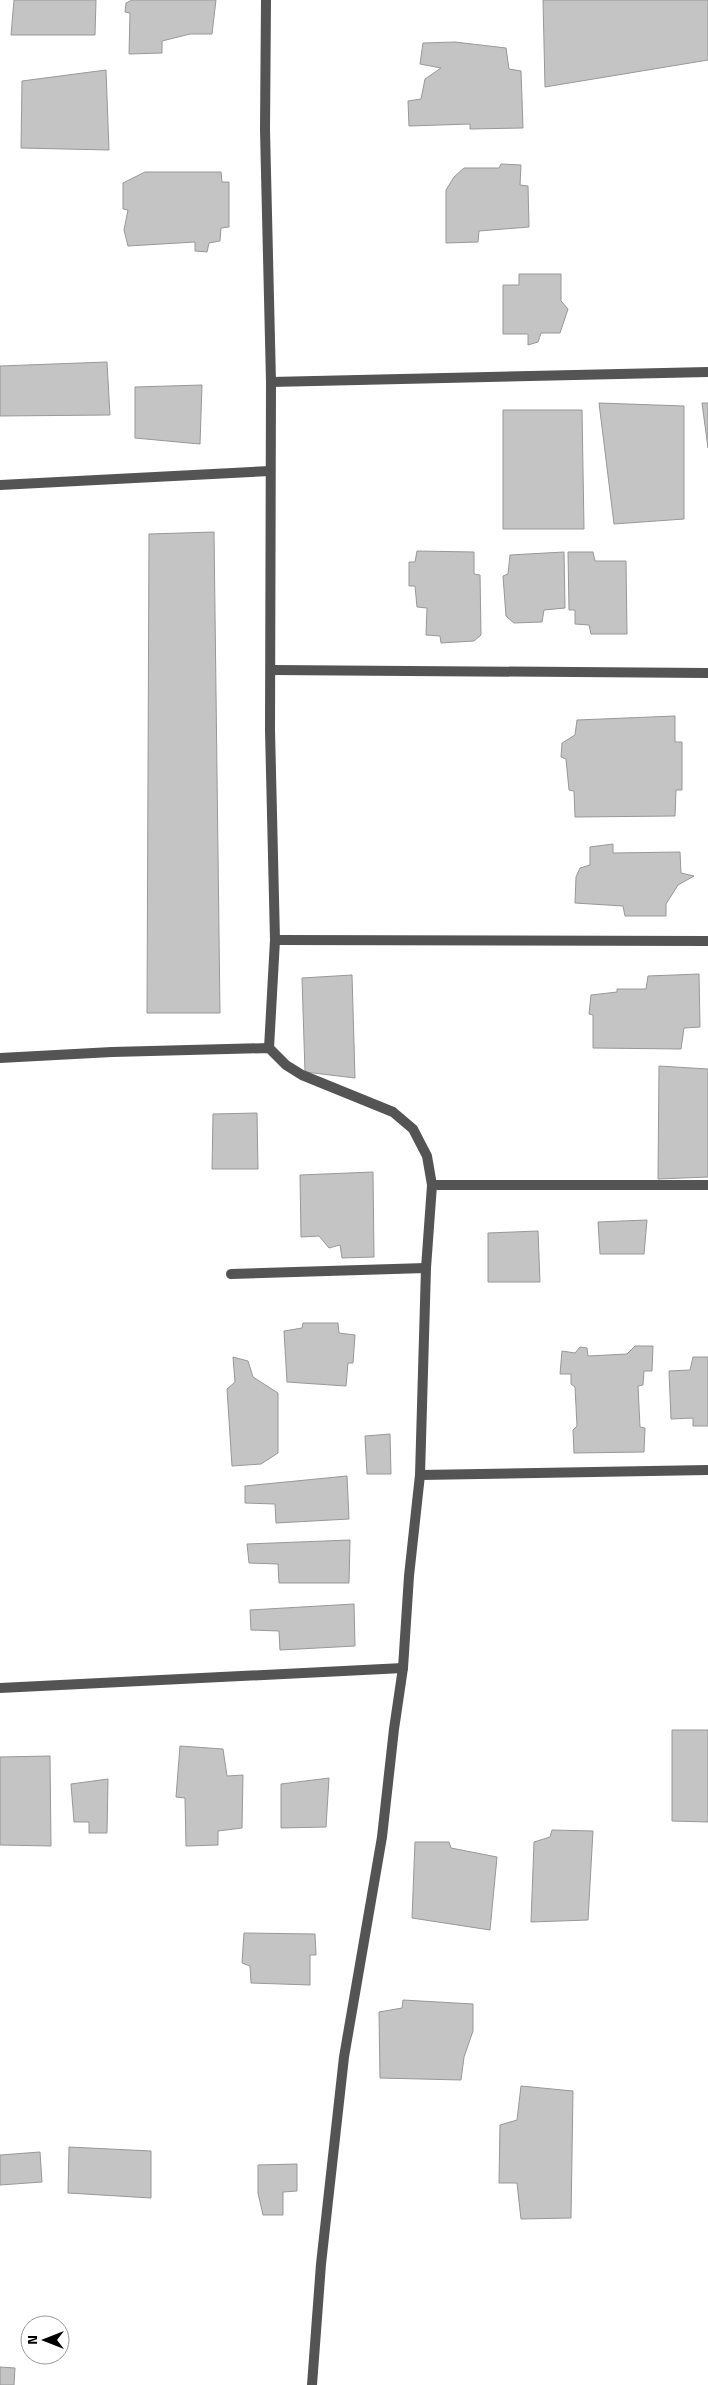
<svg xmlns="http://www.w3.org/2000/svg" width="708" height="2385" viewBox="0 0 708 2385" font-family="'Titillium Web',sans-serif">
  <rect width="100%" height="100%" fill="#fff"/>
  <g fill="#c4c4c4" stroke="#989898">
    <path d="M14 0H96L95 35H11Z"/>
    <path d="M132 0H216L212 34H190L162 41V53L129 54 130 13 125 12 126 3Z"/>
    <path d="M543 0H708V60L545 87Z"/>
    <path d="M455 42 506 48 509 69 521 71 523 128 470 129V124L409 126 408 101 421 99 425 79 441 68 420 64 423 43Z"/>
    <path d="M106 70 109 150 21 148 22 81Z"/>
    <path d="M501 164 521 165 520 185 528 186 529 227 479 231 478 242 446 243V190L454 177 464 168H499Z"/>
    <path d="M145 172H221L222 182H229V227L221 228 220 241 209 243 207 252 195 251V242L128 246 124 230 128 210 123 209V183Z"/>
    <path d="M519 274H561V301L568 309 560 333H541L538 342 528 345V334H503V285H519Z"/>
    <path d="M107 362 110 415 0 416V366Z"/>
    <path d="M202 385 200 444 135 438V387Z"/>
    <path d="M599 403 684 406V519L614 524Z"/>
    <path d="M702 403H708V448Z"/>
    <path d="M503 410H582L584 529H503Z"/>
    <path d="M214 532 220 1013H147L149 534Z"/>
    <path d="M417 551 474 552V574L480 575 481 635 474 641 441 643 440 636 426 635 427 608 417 607 415 586H409V562H415Z"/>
    <path d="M564 552 565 608 544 610 542 622 514 623 506 616 503 576 508 574 510 555Z"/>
    <path d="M568 552H593L595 561H626L627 634H591L589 625 575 624V610H569Z"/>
    <path d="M675 716V742H682V790H676L675 816 575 817 574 791 569 790 566 759 561 757 562 743 575 735 577 720Z"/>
    <path d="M613 844V853L680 852 681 873 694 876 678 885 666 904V916H625L623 906 575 903 576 877 580 868 590 865V847Z"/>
    <path d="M699 974 700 1027 684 1028 681 1049 593 1048V1015L589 1014 591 995 617 992V989H646L648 976Z"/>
    <path d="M352 975 355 1078 305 1072 302 978Z"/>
    <path d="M659 1066 708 1069V1177L658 1179Z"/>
    <path d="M257 1113 258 1169H212L213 1114Z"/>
    <path d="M373 1172 374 1257 342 1258 340 1245 329 1248 319 1236 301 1237 300 1175Z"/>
    <path d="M647 1220 644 1254H600L598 1222Z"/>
    <path d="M538 1231 540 1282H488V1233Z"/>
    <path d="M303 1323H338L339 1333 355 1335 353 1363H348L346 1386 287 1382 284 1331 302 1328Z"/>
    <path d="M635 1346H653L652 1371H644L643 1385 638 1386 640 1427 645 1428 644 1452 574 1453 573 1430 577 1426 575 1387 571 1384V1374H560L562 1351 575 1353 580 1347 587 1348 588 1356 627 1354Z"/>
    <path d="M233 1357 248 1361 253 1377 278 1393V1453L261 1464 232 1466 227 1389 235 1382Z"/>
    <path d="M693 1357H708V1426H693V1418L671 1419 669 1371 690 1370Z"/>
    <path d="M390 1434 391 1474H367L365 1436Z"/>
    <path d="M347 1476 349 1519 276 1523 275 1504 245 1503V1486Z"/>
    <path d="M350 1540 349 1583H279L278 1564 249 1563 247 1544Z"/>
    <path d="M354 1604 355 1646 280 1650 279 1631 251 1630 250 1610Z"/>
    <path d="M672 1730H708V1822L672 1821Z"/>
    <path d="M180 1746 223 1749 227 1776 243 1775 242 1828 218 1831V1845L186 1846 185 1798 176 1797Z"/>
    <path d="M50 1756 51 1846 0 1845V1757Z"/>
    <path d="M329 1778 326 1827 281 1828V1784Z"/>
    <path d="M108 1779 107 1833H89V1822H74L71 1784Z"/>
    <path d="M552 1830 593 1831 588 1920 531 1922 534 1842 550 1837Z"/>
    <path d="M415 1842H449L451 1848 497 1857 490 1930 412 1918Z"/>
    <path d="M244 1933 315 1934 316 1955H310V1985L251 1983 250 1966 242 1963Z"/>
    <path d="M403 2000 473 2004V2031L464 2057 461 2080 380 2078 379 2012 402 2008Z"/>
    <path d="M521 2086 573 2091 571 2218 521 2219 517 2183H499L500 2125 517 2120Z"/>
    <path d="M69 2147 151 2151V2198L68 2193Z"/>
    <path d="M40 2152 42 2182 0 2185V2155Z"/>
    <path d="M297 2164V2191L283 2192V2215H263L258 2193V2165Z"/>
    <path d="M0 2367 15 2368 14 2385H0Z"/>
  </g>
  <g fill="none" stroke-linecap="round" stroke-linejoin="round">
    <path stroke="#545454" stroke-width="10" d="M0 485 270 471"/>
    <g stroke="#545454" stroke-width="10">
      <path d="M266 0 265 130 271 382 270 730 275 940 269 1048"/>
      <path d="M271 382 708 372"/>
      <path d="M272 670 708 673"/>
      <path d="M275 940 708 941"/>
      <path d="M0 1058 112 1052 269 1048 286 1065 302 1075 393 1112 413 1129 427 1156 432 1185 426 1268 420 1475 409 1576 403 1668 394 1729 382 1837 344 2057 321 2264 312 2385"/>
      <path d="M432 1185H708"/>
      <path d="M231 1274 426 1268"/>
      <path d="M420 1475 708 1470"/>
      <path d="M0 1688 403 1668"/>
    </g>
  </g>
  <g transform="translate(45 2340) rotate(270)"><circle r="24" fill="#ffffff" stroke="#999999"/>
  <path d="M0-4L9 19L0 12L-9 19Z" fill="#000000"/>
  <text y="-8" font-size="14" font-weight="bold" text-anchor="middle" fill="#000000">N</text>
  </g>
</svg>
